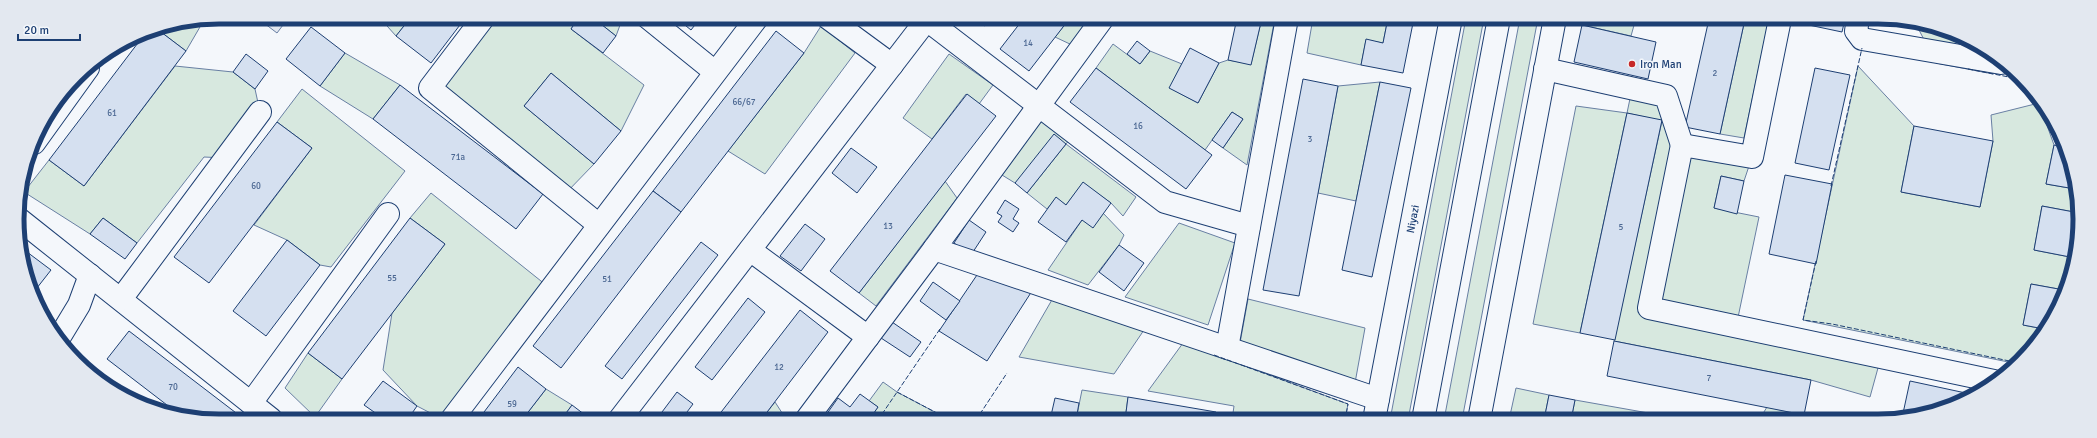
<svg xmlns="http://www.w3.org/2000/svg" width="2097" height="438" viewBox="0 0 2097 438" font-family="Signika,sans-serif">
  <rect width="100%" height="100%" fill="#f4f7fb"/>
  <g fill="#d7e8df" stroke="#687fa3">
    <path d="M379 17H411L396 36Z"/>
    <path d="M484 17H579L571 29 644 85 621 131 551 73 524 106 594 164 563 196 430 88Z"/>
    <path d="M592 17H623L616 36Z"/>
    <path d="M1070 18H1093L1072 45 1055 37Z"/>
    <path d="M1262 18H1275L1247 165 1223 148 1243 119 1232 112 1205 150 1096 68 1113 44 1140 64 1150 51 1182 64 1170 88 1198 103 1219 63 1228 60 1251 64Z"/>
    <path d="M1313 18H1388L1383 43 1366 40 1361 65 1307 53Z"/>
    <path d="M1466 18H1484L1408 420H1390Z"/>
    <path d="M1520 18H1538L1462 420H1444Z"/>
    <path d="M1583 18H1636L1631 36 1582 25Z"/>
    <path d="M1745 19H1769L1744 138 1720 134Z"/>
    <path d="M204 20 186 51 157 29Z"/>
    <path d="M1918 24 1979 44 1996 59 1993 74 1936 63 1918 28Z"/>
    <path d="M821 26 855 53 765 174 728 151 804 53Z"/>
    <path d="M345 53 400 85 373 119 320 86Z"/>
    <path d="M949 54 993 85 979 104 966 94 932 139 903 118Z"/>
    <path d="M175 66 233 72 255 89 260 112 226 158 204 157 137 243 103 218 90 234 24 192 49 160 84 186Z"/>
    <path d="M1858 66 1914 126 1901 192 1980 207 1993 141 1991 115 2039 103 2054 145 2046 184 2075 189 2074 212 2042 206 2034 250 2070 257 2064 290 2031 284 2023 325 2044 329 2018 364 1803 320Z"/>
    <path d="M1380 82 1356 201 1318 193 1338 86Z"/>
    <path d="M302 89 405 171 331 267 320 265 287 240 254 225 312 148 277 122Z"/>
    <path d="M1632 89 1666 96 1682 145 1752 157 1744 181 1721 176 1714 208 1759 217 1736 327 1881 357 1870 397 1811 380 1614 341 1662 121 1627 113 1580 333 1533 324 1576 106 1627 113Z"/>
    <path d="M1044 117 1072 137 1066 144 1136 197 1123 216 1111 203 1083 183 1066 205 1056 198 1047 209 1027 193 1066 144 1015 183 1002 175Z"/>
    <path d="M945 181 957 198 876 306 859 293Z"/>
    <path d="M431 193 551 289 442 419 417 406 383 370 392 313 445 244 410 218Z"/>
    <path d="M1103 213 1124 235 1119 245 1088 285 1048 270 1082 220Z"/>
    <path d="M1179 223 1235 243 1208 325 1125 297Z"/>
    <path d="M1053 298 1144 330 1114 374 1019 357Z"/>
    <path d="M1248 299 1365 328 1355 383 1240 343Z"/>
    <path d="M1183 343 1348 404 1345 420H1232L1234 406 1148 391Z"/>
    <path d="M308 353 342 379 315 417 285 388Z"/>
    <path d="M883 382 897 392 950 420H869L878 407 869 401Z"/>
    <path d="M1516 388 1549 395 1544 420H1509Z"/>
    <path d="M546 389 572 405 561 420H522Z"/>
    <path d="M1082 390 1128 397 1125 420H1076Z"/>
    <path d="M1575 400 1688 420H1571Z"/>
    <path d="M775 402 786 419 761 420Z"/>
    <path d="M1767 407 1832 421 1759 420Z"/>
  </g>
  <path fill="#e3e8f0" stroke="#687fa3" d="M256 17H289L277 33Z"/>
  <g fill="#d5e0f0" stroke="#1d3f73">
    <path d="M411 17H466L431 63 396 36Z"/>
    <path d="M579 17H592L616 36 603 53 571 29Z"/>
    <path d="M675 17H701L691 30Z"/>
    <path d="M974 18H991L985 26Z"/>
    <path d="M1024 18H1070L1029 71 1000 49Z"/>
    <path d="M1237 18H1262L1251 65 1228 60Z"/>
    <path d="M1388 18H1414L1403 73 1361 65 1366 39 1383 43Z"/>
    <path d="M1643 18H1663L1662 23Z"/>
    <path d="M1709 19H1745L1720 134 1685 127Z"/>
    <path d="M1805 19H1845L1842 32 1804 24Z"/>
    <path d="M1874 19H1904L1918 24V28Z"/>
    <path d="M1582 25 1656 42 1648 79 1574 62Z"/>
    <path d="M311 27 345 53 320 86 286 59Z"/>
    <path d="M157 29 186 51 84 186 49 160 147 31Z"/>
    <path d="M776 31 804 53 681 212 653 191Z"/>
    <path d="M1137 41 1150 51 1140 64 1127 54Z"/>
    <path d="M1190 48 1219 63 1198 103 1169 88Z"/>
    <path d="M246 54 268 71 255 89 233 72Z"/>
    <path d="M1096 68 1212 155 1186 189 1070 102Z"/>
    <path d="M1815 68 1850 75 1829 170 1795 163Z"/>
    <path d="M551 73 621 131 594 164 524 106Z"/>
    <path d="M1303 79 1338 86 1299 296 1263 290Z"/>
    <path d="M1380 82 1411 88 1372 277 1342 270Z"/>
    <path d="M400 85 543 194 516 229 373 119Z"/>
    <path d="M967 94 996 116 859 293 830 271Z"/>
    <path d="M1232 112 1243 119 1223 148 1212 140Z"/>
    <path d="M1627 113 1662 120 1615 340 1580 333Z"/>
    <path d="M277 122 312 148 209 283 174 257Z"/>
    <path d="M1914 126 1993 141 1980 207 1901 192Z"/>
    <path d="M1054 134 1066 144 1027 193 1015 183Z"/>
    <path d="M2054 145 2063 147 2073 166 2075 189 2046 184Z"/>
    <path d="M851 148 877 167 857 193 832 173Z"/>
    <path d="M1785 175 1832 184 1816 264 1769 254Z"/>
    <path d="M1721 176 1744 181 1737 214 1714 208Z"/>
    <path d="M1083 182 1111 203 1093 228 1082 220 1066 242 1038 222 1056 197 1066 205Z"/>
    <path d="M653 191 681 212 561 368 533 346Z"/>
    <path d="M1005 200 1019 209 1013 219 1019 223 1013 232 998 222 1002 216 997 213Z"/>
    <path d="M2076 204 2078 245 2059 309 2044 329 2023 325 2031 284 2064 290 2070 257 2034 250 2042 206 2074 212Z"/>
    <path d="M103 218 137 243 125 259 90 234Z"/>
    <path d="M410 218 445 244 342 379 308 353Z"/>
    <path d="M969 220 986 232 971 255 954 243Z"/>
    <path d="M805 224 825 239 801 271 780 256Z"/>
    <path d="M287 240 320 265 266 336 233 311Z"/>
    <path d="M701 242 718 255 622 379 605 366Z"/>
    <path d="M1119 245 1144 263 1124 291 1099 272Z"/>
    <path d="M23 249 51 270 33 293 28 284Z"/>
    <path d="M979 272 1032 291 987 361 939 331Z"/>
    <path d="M933 282 960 301 946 320 920 301Z"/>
    <path d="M748 298 765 312 712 380 695 367Z"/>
    <path d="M800 310 828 332 761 420H715Z"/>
    <path d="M892 322 921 342 910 357 881 338Z"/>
    <path d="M129 331 244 419H193L180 415 107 359Z"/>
    <path d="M1614 341 1811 380 1804 415 1607 376Z"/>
    <path d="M518 367 546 389 522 420H478Z"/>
    <path d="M383 381 417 406 408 419H384L364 405Z"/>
    <path d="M1910 381 1975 395 1967 400 1902 418Z"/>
    <path d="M677 392 693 404 681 420H656Z"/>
    <path d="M860 394 878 407 869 420H833L826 415 838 398 850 407Z"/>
    <path d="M1549 395 1575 400 1571 420H1544Z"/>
    <path d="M1128 397 1216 412 1215 420H1125Z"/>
    <path d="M1055 398 1079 403 1076 420H1050Z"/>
    <path d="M572 405 589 418 588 420H561Z"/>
  </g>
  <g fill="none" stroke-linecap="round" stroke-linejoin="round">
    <defs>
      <g id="minor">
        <path d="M484 17 430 88 599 225"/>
        <path d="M647 17 715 72"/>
        <path d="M828 18 892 65"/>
        <path d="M1780 19 1752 157 1682 145 1649 308 1994 381"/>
        <path d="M1858 19 1856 31 1862 39 2001 63"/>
        <path d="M927 20 1165 202 1249 226"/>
        <path d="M1545 69 1666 96 1682 145"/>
        <path d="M34 143 88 68"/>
        <path d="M19 219 271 419"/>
        <path d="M934 249 1103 18"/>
        <path d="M750 250 868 337 934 249 1378 399"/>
        <path d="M121 299 260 112"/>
        <path d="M59 338 79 305 90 275"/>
        <path d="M1227 348 1287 18"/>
        <path d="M251 403 388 214"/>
        <path d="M452 419 757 18"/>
        <path d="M619 420 928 18"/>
        <path d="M806 420 868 337"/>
        <path d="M1479 420 1555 18"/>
      </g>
      <g id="major">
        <path d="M1374 420 1451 18"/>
        <path d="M1423 420 1499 18"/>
      </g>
    </defs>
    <use href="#minor" stroke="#1d3f73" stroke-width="24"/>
    <use href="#major" stroke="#1d3f73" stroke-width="24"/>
    <use href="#minor" stroke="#f4f7fb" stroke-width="22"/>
    <use href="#major" stroke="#f4f7fb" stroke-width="22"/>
    <g stroke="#1d3f73" stroke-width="1" stroke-dasharray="5 2" stroke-linecap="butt">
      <path d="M1968 69 2019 79"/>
      <path d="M1831 186 1862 48"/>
      <path d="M1816 261 1803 320 1832 324 2019 363"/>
      <path d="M1214 355 1348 404 1345 420"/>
      <path d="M897 392 950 420"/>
      <path d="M878 420 940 329"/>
      <path d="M976 420 1007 373"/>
    </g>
  </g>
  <circle fill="#c62828" stroke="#f4f7fb" stroke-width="1.5" cx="1632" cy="64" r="4"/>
  <g text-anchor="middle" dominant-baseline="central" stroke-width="3" stroke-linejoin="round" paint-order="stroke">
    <g font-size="9" fill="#4b6792">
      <text x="1028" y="43">14</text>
      <text x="1715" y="73">2</text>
      <text x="744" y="102">66/67</text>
      <text x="112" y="113">61</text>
      <text x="1138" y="126">16</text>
      <text x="1310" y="139">3</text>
      <text x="458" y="157">71a</text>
      <text x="256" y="186">60</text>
      <text x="888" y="226">13</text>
      <text x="1621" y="227">5</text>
      <text x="392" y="278">55</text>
      <text x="607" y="279">51</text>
      <text x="779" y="367">12</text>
      <text x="1709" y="378">7</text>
      <text x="173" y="387">70</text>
      <text x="512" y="404">59</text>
    </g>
    <g font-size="11" fill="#1d3f73" stroke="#f4f7fb" text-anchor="start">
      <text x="1640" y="64">Iron Man</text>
    </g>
    <g font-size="11" fill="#1d3f73" stroke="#f4f7fb">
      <text transform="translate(1413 219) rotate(-79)">Niyazi</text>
    </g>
  </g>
  <path d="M0 0H2097V438H0ZM219 24H1878A195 195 0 0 1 2073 219V219A195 195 0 0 1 1878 414H219A195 195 0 0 1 24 219V219A195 195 0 0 1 219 24Z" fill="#e3e8f0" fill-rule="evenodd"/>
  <path fill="none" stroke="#1d3f73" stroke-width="5" d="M219 24H1878A195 195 0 0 1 2073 219V219A195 195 0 0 1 1878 414H219A195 195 0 0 1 24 219V219A195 195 0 0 1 219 24Z"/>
  <path d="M18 34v6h62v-6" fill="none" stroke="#1d3f73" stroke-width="2"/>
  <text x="24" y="34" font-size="12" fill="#1d3f73" stroke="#f4f7fb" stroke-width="3" paint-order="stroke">20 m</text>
</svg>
